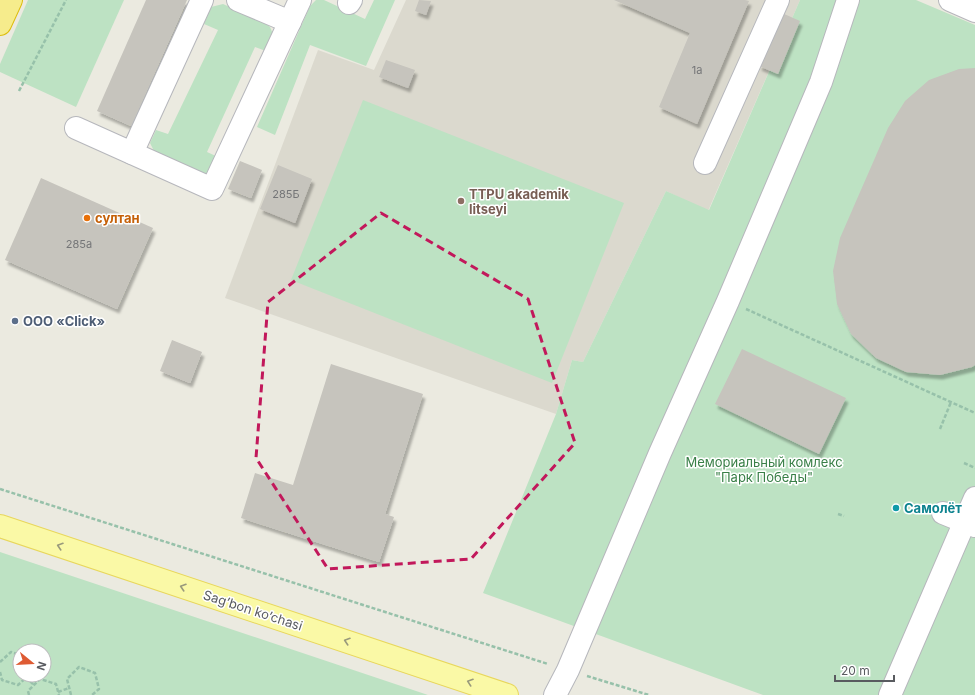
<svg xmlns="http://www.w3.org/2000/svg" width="975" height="695" viewBox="0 0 975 695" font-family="Inter,sans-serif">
  <defs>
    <filter id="shadow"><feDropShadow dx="2.5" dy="4.5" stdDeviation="1" flood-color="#0004"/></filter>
  </defs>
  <rect width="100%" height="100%" fill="#ebeae0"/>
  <path fill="#dbd9ce" d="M406 0H800L708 211 666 191 583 362 572 360 556 414 225 298 318 50 374 70Z"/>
  <g fill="#bde2c3" fill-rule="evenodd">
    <path d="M28 0H124L76 107 0 72V64Z"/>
    <path d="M316 0H324L365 19 374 0H395L366 66 310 45 275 135 257 127 310 6Z"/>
    <path d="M800 0H916L975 25V695H763L483 593 556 414 572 360 583 362 666 191 709 210Z"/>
    <path d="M223 4 265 23 270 27 273 34 266 51 255 47 207 152 218 157 208 174H202L155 153 150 143 156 130 168 134 218 30 204 24 211 7Z"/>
    <path d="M363 100 624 203 552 383 291 280Z"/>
    <path d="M0 552 428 695H0ZM20 651H44V675H20Z"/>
  </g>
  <g fill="#c6c4bd" filter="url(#shadow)">
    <path d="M146 0H187L131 126 97 111Z"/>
    <path d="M419 0 431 1 426 15 415 11Z"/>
    <path d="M614 0H745L749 1 697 124 659 107 690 33Z"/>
    <path d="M782 13 800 21 778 74 759 66Z"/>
    <path d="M386 60 415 70 408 88 379 77Z"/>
    <path d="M975 68V365L972 367 940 375 906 372 876 358 851 334 837 304 833 271 840 238 888 128 905 101 929 80 959 69Z"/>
    <path d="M240 161 262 170 251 198 228 189Z"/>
    <path d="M278 165 312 179 295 223 260 209Z"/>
    <path d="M41 178 153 228 117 309 5 260Z"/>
    <path d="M172 340 202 352 190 383 160 371Z"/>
    <path d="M742 349 846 398 819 454 715 404Z"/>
    <path d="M331 364 423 394 385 514 394 517 379 562 241 518 255 473 293 485Z"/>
  </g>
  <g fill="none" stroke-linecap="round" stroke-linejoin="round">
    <defs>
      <g id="minor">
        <path d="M238 0 290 22"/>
        <path d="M950 0 975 11"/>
        <path d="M349 3 351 0"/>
        <path d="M76 128 212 189 300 0"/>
        <path d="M132 153 202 0"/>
        <path d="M705 163 778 0"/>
        <path d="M943 513 975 526"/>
        <path d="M555 695 568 670 660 453 728 301 821 82 848 0"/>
        <path d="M890 695 975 498"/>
      </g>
      <path id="major" d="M0 526 507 695"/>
      <path id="highway" d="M0 24 11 0"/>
    </defs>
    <use href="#minor" stroke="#b6b7bc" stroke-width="24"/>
    <use href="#major" stroke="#e8d75c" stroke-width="24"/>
    <use href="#highway" stroke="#ddbd0e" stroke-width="24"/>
    <g stroke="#97c1aa" stroke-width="2.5" stroke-dasharray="4 2" stroke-linecap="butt">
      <path d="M19 91 66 0"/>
      <path d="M746 309 975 413"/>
      <path d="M940 429 951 402"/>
      <path d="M964 463 975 468"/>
      <path d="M0 489 548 664"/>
      <path d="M838 514 844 516"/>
      <path d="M0 662 11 652 20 655"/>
      <path d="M0 672 2 680 18 685 29 675"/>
      <path d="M587 676 649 695"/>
      <path d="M26 677 34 685"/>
      <path d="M58 692 69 688"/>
      <path d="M29 695 28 691 40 679 56 684 59 695"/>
      <path d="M71 695 67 679 79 667 95 673 99 689 92 695"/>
    </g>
    <use href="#minor" stroke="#fff" stroke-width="22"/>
    <use href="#major" stroke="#faf9a6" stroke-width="22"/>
    <use href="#highway" stroke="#f6ec8c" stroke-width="22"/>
  </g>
  <defs><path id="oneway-chevron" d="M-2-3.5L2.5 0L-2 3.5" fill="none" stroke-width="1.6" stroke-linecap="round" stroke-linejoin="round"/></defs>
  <g stroke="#999a7c">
    <use href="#oneway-chevron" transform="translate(60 546) rotate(-162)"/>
    <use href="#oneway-chevron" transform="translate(183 587) rotate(-162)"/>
    <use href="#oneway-chevron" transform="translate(347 641) rotate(-162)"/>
    <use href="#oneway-chevron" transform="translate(470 682) rotate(-161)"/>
  </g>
  <path fill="none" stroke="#c2185b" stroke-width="3" stroke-dasharray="8 5" stroke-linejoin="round" d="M381 213 528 299 575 443 471 559 328 569 256 458 268 302Z"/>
  <circle fill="#8d6e63" stroke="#fff" stroke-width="1.5" cx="461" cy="201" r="4"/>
  <circle fill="#e8710a" stroke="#fff" stroke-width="1.5" cx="87" cy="218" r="4"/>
  <circle fill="#5c6f8a" stroke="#fff" stroke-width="1.5" cx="15" cy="321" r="4"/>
  <circle fill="#0f9aa8" stroke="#fff" stroke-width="1.5" cx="896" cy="508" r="4"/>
  <g text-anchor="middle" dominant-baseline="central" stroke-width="3" stroke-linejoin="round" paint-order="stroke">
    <g font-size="11" fill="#747577">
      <text x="697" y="70">1a</text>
      <text x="286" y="194">285Б</text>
      <text x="79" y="244">285a</text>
    </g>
    <g font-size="13" font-weight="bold" fill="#785e54" stroke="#fff" text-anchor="start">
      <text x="469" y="194">TTPU akademik<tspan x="469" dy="15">litseyi</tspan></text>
    </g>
    <g font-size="13" font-weight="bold" fill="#c56008" stroke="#fff" text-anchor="start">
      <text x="95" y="218">султан</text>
    </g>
    <g font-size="13" font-weight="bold" fill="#4e5e75" stroke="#fff" text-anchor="start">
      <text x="23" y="321">OOO «Click»</text>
    </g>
    <g font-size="13" fill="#397f47" stroke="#fff">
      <text x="764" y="462">Мемориальный комлекс<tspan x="764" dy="15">"Парк Победы"</tspan></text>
    </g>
    <g font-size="13" font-weight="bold" fill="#0d838f" stroke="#fff" text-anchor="start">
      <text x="904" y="508">Самолёт</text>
    </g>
    <g font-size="13" fill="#595b60" stroke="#fff">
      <text transform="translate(253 610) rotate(18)">Sag’bon ko’chasi</text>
    </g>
  </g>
  <g transform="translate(32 663) rotate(108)"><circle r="19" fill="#ffffff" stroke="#bdbdbf"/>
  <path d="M0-3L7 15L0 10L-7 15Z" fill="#de5b33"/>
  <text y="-6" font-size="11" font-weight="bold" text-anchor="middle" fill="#595b60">N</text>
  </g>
  <path d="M835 675v6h59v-6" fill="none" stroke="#595b60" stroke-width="2"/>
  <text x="841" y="675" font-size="12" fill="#595b60" stroke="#ffffff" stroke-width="3" paint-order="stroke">20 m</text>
</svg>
